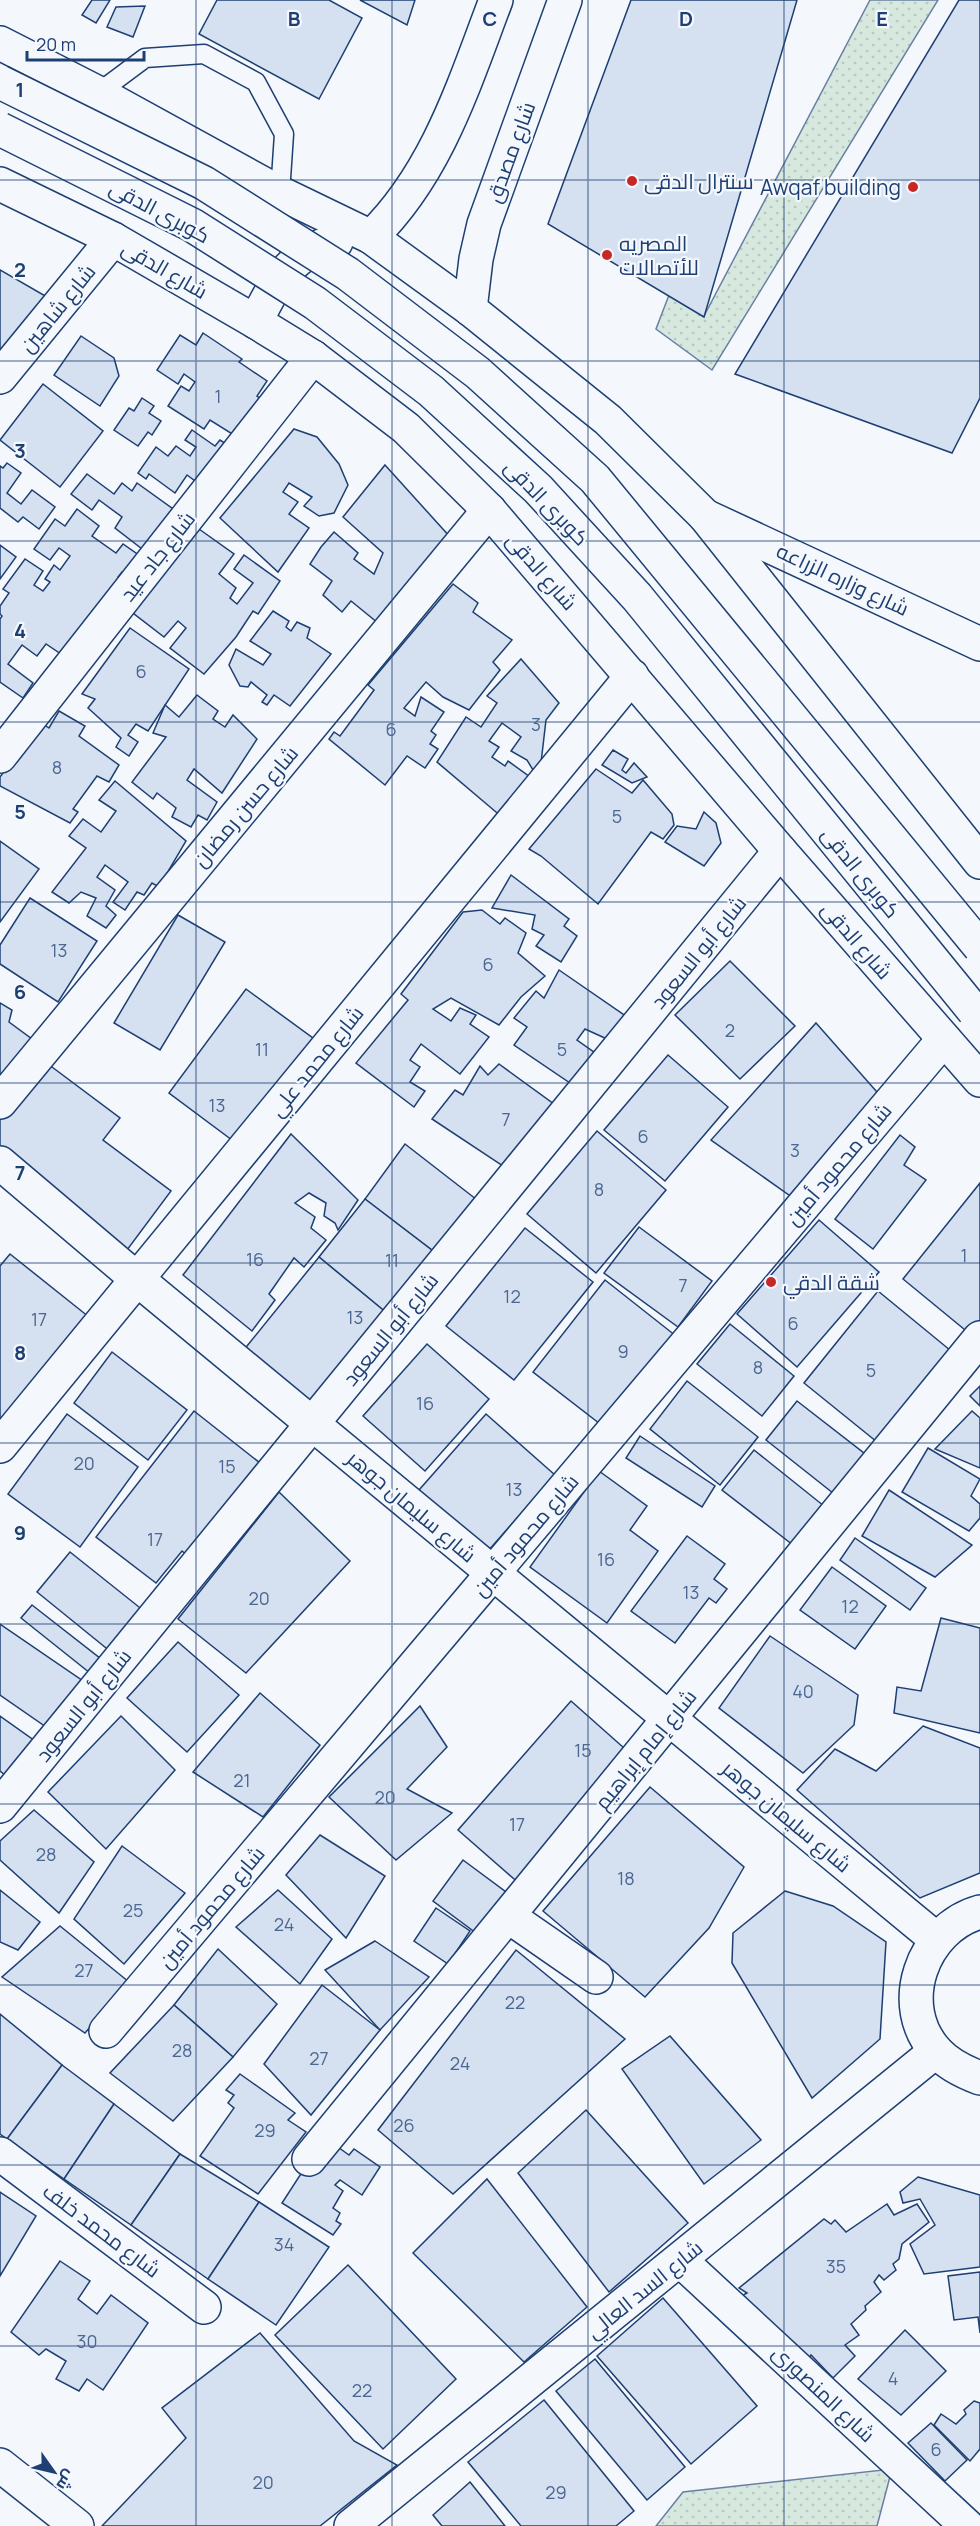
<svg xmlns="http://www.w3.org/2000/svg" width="980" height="2526" viewBox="0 0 980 2526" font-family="Manrope,Cairo,sans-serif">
  <defs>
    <pattern id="grass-dots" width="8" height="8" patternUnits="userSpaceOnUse" patternTransform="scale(1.5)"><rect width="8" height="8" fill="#d7e8df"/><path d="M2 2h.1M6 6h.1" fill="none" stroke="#b8c8c3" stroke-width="1.8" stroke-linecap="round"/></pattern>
  </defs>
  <rect width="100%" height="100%" fill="#f4f7fb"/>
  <g fill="url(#grass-dots)" stroke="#687fa3" stroke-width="1.5">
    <path d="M870 0H938L712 370 656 329 669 295 704 316Z"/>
    <path d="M892 2469 877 2526H656L683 2492Z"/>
  </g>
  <g fill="#d5e0f0" stroke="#1d3f73" stroke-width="1.5">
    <path d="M92 0H110L96 23 82 15Z"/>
    <path d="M217 0H329L362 18 319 99 199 34Z"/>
    <path d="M360 0H415L407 25Z"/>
    <path d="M631 0H797L704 317 548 224Z"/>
    <path d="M959 0H980V398L952 453 735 374Z"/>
    <path d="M145 6 133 37 107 27 116 7Z"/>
    <path d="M0 270 47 297 0 355Z"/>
    <path d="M203 333 242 359 239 362 267 381 257 396 262 400 237 437 210 420 204 429 168 406 181 386 189 391 195 382 184 374 178 384 157 370 180 335 196 345Z"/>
    <path d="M81 336 114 358 119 376 100 406 54 375Z"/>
    <path d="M43 384 103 431 60 487 0 440Z"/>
    <path d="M142 398 154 406 149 413 161 421 152 435 148 432 138 446 114 430 129 408 134 411Z"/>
    <path d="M294 429 317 437 339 464 348 485 334 513 319 516 304 506 312 497 289 483 283 492 298 502 289 514 309 528 278 572 220 518Z"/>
    <path d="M192 430 215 446 220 440 234 449 206 489 187 475 175 493 149 474 146 479 138 473 156 447 168 456 176 446 190 456 196 447 185 440Z"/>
    <path d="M7 463 21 473 7 493 21 504 32 490 55 507 39 529 23 517 18 522 0 508V466L3 468Z"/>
    <path d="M385 465 451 538 378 623 351 601 342 612 323 595 332 581 310 564 321 547 334 532 358 553 354 559 374 574 383 553 343 517Z"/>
    <path d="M87 474 114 494 122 483 132 491 137 483 176 511 146 552 115 528 122 517 99 500 92 510 71 494Z"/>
    <path d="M77 509 99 526 92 536 116 553 123 544 143 558 130 577 122 572 118 577 125 582 61 654 46 644 37 656 22 645 8 664 33 683 23 698 0 682V619L2 616 0 614V606L9 593 3 589 25 559 43 571 34 585 43 591 50 582 45 579 54 565 60 570 70 556 59 548 50 560 34 549 55 519 65 526Z"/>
    <path d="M199 529 234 554 219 574 236 588 230 598 237 604 253 583 234 569 244 555 280 581 258 614 253 611 236 637 204 674 170 648 186 628 178 621 164 637 133 613Z"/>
    <path d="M0 545 16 557 0 579Z"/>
    <path d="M453 584 478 603 473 612 512 640 493 662 500 670 469 710 443 697 426 682 404 708 415 716 421 697 444 712 431 731 436 735 430 744 438 749 425 768 407 756 385 785 329 739 334 732 340 736 374 690 368 685Z"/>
    <path d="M273 611 289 621 286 627 291 631 297 622 310 628 307 638 331 654 290 706 274 695 267 705 262 702 267 695 251 682 248 687 240 686 229 665 236 649 263 665 271 654 250 641Z"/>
    <path d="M130 628 189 669 148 731 136 724 128 735 138 742 129 756 116 747 121 738 88 708 95 699 82 694Z"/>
    <path d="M521 659 559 703 546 720 539 780 527 760 511 751 521 737 502 723 489 741 499 747 492 757 505 766 508 761 530 777 503 818 437 762 466 717 481 727 497 703 487 696Z"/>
    <path d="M197 695 218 711 213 719 225 727 233 715 257 739 222 793 194 769 187 780 217 802 207 820 198 815 191 827 172 817 176 808 157 793 153 799 132 782 166 737 153 733 165 705 179 717Z"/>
    <path d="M59 711 85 726 79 736 119 765 109 782 97 776 73 809 78 812 70 823 0 786V777L40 722 49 728Z"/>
    <path d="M613 750 628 759 622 770 626 773 634 763 647 777 632 783 602 765Z"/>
    <path d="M596 769 632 793 643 780 672 814 674 825 663 839 651 832 598 904 541 856 529 849Z"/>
    <path d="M115 781 186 841 159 887 152 883 144 895 137 892 125 910 113 902 128 882 105 865 97 877 115 890 106 906 116 915 106 928 87 916 96 898 81 892 69 903 52 892 86 848 69 836 83 819 101 832 116 811 99 800Z"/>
    <path d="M704 812 716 823 721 843 704 866 665 842 677 826 696 829Z"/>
    <path d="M0 841 39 869 0 922Z"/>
    <path d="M511 875 569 919 564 926 577 936 561 962 536 946 544 935 532 929 535 915 492 908Z"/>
    <path d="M30 898 97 941 58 1002 0 964V945Z"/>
    <path d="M482 910 500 924 505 918 526 933 518 953 545 976 521 997 499 1025 451 998 433 1009 451 1021 460 1008 476 1015 470 1024 489 1037 460 1074 421 1044 410 1060 420 1067 410 1082 425 1091 414 1107 356 1063 408 1000 401 994 463 912Z"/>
    <path d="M178 915 225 942 160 1050 114 1023Z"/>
    <path d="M730 961 795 1026 740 1079 675 1015Z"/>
    <path d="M559 970 627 1017 607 1039 585 1029 577 1040 598 1055 573 1085 514 1045 527 1027 514 1018 536 991 544 998Z"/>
    <path d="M246 989 317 1041 240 1146 169 1093Z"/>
    <path d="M0 1003 12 1010 9 1022 36 1042 0 1092Z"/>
    <path d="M816 1023 877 1092 796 1200 711 1140Z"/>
    <path d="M668 1055 728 1107 665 1181 604 1130Z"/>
    <path d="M44 1061 120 1118 103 1140 171 1191 127 1250 0 1154V1119Z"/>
    <path d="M499 1064 558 1107 512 1172 432 1119 455 1090 463 1095 480 1066 488 1075Z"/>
    <path d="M597 1131 666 1190 596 1273 527 1214Z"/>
    <path d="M291 1134 358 1200 338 1230 335 1223 324 1216 326 1203 309 1193 295 1203 315 1217 311 1228 326 1240 304 1267 294 1258 269 1294 275 1300 252 1331 183 1275Z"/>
    <path d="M900 1135 915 1147 904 1165 926 1180 873 1249 835 1219Z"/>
    <path d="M405 1144 481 1203 437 1254 365 1199Z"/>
    <path d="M980 1183V1322L970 1334 903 1279Z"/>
    <path d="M365 1199 437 1254 388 1314 319 1257Z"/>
    <path d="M819 1220 879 1272 797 1367 737 1314Z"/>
    <path d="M639 1227 712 1281 678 1327 604 1273Z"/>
    <path d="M525 1228 593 1282 514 1380 446 1326Z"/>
    <path d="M10 1254 89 1317 0 1431V1266Z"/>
    <path d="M319 1257 388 1314 313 1407 243 1351Z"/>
    <path d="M605 1280 676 1336 604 1427 533 1372Z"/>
    <path d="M878 1291 956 1355 882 1446 804 1383Z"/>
    <path d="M730 1324 794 1376 762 1416 697 1364Z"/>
    <path d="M427 1344 489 1399 425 1471 363 1416Z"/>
    <path d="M112 1352 187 1410 148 1460 74 1403Z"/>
    <path d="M687 1381 758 1437 720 1485 650 1429Z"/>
    <path d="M980 1386V1406L970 1396Z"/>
    <path d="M797 1401 869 1457 838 1497 766 1440Z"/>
    <path d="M194 1411 265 1467 193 1560 182 1551 156 1583 96 1537Z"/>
    <path d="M972 1411 980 1418V1468L935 1449Z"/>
    <path d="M67 1414 138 1467 80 1547 8 1494Z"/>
    <path d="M486 1414 555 1475 488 1551 419 1490Z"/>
    <path d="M640 1436 715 1486 702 1507 626 1458Z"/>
    <path d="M928 1448 980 1479 971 1496 980 1504V1518L969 1531 902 1492Z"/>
    <path d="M754 1450 824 1506 793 1545 722 1490Z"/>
    <path d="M599 1471 647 1506 630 1530 658 1551 607 1623 530 1567Z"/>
    <path d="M889 1490 972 1545 935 1577 862 1536Z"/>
    <path d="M279 1492 350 1561 246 1673 178 1619Z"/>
    <path d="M687 1536 725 1564 714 1579 727 1589 716 1603 709 1598 675 1643 631 1611Z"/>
    <path d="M855 1538 926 1588 910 1610 840 1560Z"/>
    <path d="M70 1552 144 1611 111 1652 37 1592Z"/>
    <path d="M832 1567 886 1606 855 1649 800 1610Z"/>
    <path d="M32 1605 101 1659 90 1673 21 1618Z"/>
    <path d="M941 1618 980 1628V1733L894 1713 897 1687 921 1691Z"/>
    <path d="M0 1624 83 1681 49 1729 0 1695Z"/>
    <path d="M770 1636 858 1695 854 1725 803 1773 719 1708Z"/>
    <path d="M178 1642 239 1695 187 1752 127 1698Z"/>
    <path d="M260 1693 320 1745 263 1817 193 1772Z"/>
    <path d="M571 1701 633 1756 521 1885 458 1830Z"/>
    <path d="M420 1706 447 1747 407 1789 452 1813 396 1860 329 1797Z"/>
    <path d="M0 1716 35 1741 9 1778 0 1771Z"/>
    <path d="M121 1716 175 1770 106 1849 48 1792Z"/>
    <path d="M923 1726 980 1748V1873L920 1898 797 1790 835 1749 876 1771Z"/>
    <path d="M650 1787 744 1867 709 1928 645 1997 543 1911Z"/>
    <path d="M34 1810 94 1862 59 1913 0 1860V1841Z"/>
    <path d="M320 1835 385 1876 346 1938 286 1875Z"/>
    <path d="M122 1846 185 1893 124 1964 74 1919Z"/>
    <path d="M463 1860 506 1892 476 1933 433 1901Z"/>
    <path d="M0 1890 40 1922 18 1950 0 1942Z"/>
    <path d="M278 1890 332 1939 300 1984 236 1927Z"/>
    <path d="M785 1891 833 1906 886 1942 880 2039 812 2098 732 1963 733 1933Z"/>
    <path d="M436 1908 470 1931 448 1964 414 1941Z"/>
    <path d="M60 1926 129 1982 85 2033 2 1977Z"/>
    <path d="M375 1941 429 1977 380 2030 325 1970Z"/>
    <path d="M218 1949 277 2004 233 2057 174 2005Z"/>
    <path d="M516 1950 625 2039 453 2194 378 2130Z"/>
    <path d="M322 1985 380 2030 311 2115 264 2064Z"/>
    <path d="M174 2005 233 2057 173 2121 110 2073Z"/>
    <path d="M0 2014 62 2065 7 2139 0 2134Z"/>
    <path d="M670 2036 761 2140 704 2184 622 2069Z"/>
    <path d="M62 2065 114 2104 64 2179 7 2139Z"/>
    <path d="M240 2074 295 2113 288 2120 306 2132 258 2194 200 2156 234 2108 228 2103 234 2095 226 2090Z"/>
    <path d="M114 2104 180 2154 131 2225 64 2179Z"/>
    <path d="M586 2110 688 2223 609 2292 518 2173Z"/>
    <path d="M331 2142 349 2155 354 2149 380 2167 362 2195 340 2180 335 2185 343 2191 333 2208 340 2213 336 2221 341 2224 333 2235 282 2203 315 2152Z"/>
    <path d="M180 2154 259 2202 208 2279 131 2225Z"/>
    <path d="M918 2177 980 2195V2267L924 2274 910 2244 935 2225 920 2199 903 2203 900 2192Z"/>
    <path d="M487 2179 587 2307 524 2362 413 2253Z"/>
    <path d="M0 2192 36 2216 0 2276Z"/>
    <path d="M259 2202 329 2247 276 2325 208 2279Z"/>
    <path d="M887 2204 894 2215 917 2204 929 2222 902 2244 899 2259 893 2264 896 2270 884 2280 879 2275 874 2282 881 2292 865 2306 866 2310 851 2324 859 2335 845 2345 855 2356 833 2378 811 2355 807 2361 738 2298 747 2293 739 2288 824 2219 831 2224 835 2220 846 2232Z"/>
    <path d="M60 2261 90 2281 78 2299 97 2314 111 2295 148 2323 103 2390 87 2379 79 2391 56 2379 66 2361 46 2349 39 2355 11 2332Z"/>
    <path d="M348 2265 456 2379 383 2449 275 2335Z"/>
    <path d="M980 2272V2333L978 2317 954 2320 948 2276Z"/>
    <path d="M663 2298 757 2406 691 2464 597 2356Z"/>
    <path d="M905 2330 946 2371 901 2415 858 2379Z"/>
    <path d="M260 2333 354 2441 397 2465 320 2526H102L186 2438 162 2408Z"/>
    <path d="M595 2359 685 2467 647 2500 556 2391Z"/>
    <path d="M544 2400 634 2511 616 2526H521L468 2462Z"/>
    <path d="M974 2401 980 2403V2449L970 2461 934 2425 941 2414 956 2424 966 2414 964 2410Z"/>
    <path d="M931 2423 967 2460 945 2481 908 2443Z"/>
    <path d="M470 2482 505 2526H442L433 2515Z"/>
  </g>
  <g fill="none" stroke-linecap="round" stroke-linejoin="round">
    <defs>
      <path id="service" d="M98 93 145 58 204 54 256 82 284 134 280 193"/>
      <g id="minor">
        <path d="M371 237C437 173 464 84 496 0"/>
        <path d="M470 309 476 259 484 224 565 0"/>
        <path d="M0 377 113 239"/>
        <path d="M705 516 980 644"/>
        <path d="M0 756 313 357"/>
        <path d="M0 1102 489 510"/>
        <path d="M0 1163 137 1279 936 1939"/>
        <path d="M0 1446 632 676"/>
        <path d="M0 1806 780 851"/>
        <path d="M980 1912C922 1928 894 2006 937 2052 949 2065 964 2072 980 2078"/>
        <path d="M508 1916 596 1977"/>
        <path d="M106 2031 944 1039"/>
        <path d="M0 2154 204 2307"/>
        <path d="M309 2159 980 1338"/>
        <path d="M680 2260 967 2526"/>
        <path d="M0 2465 77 2526"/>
        <path d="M351 2526 936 2051"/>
      </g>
      <g id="tertiary">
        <path d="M0 43 98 93 280 193 371 237 470 309 608 420 705 516 980 862"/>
        <path d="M0 184 113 239 256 322 313 357 406 428 489 510 780 851 980 1080"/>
        <path d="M256 322C272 286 294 249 336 242"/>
      </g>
    </defs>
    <use href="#service" stroke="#1d3f73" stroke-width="21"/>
    <use href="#minor" stroke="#1d3f73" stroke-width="36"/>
    <use href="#tertiary" stroke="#1d3f73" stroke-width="36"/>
    <use href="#service" stroke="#f4f7fb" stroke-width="18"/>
    <use href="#minor" stroke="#f4f7fb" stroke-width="33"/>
    <use href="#tertiary" stroke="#f4f7fb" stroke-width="33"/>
    <defs>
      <g id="secondary-bridge">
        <path d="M0 82 204 183 348 274 478 373 595 479 980 947"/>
        <path d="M0 129 192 225 315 303 431 391 538 489 637 597 974 1011"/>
      </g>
    </defs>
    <use href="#secondary-bridge" stroke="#1d3f73" stroke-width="36" stroke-linecap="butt"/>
    <use href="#secondary-bridge" stroke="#f4f7fb" stroke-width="33"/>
  </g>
  <path fill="none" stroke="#1d3f73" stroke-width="1.5" stroke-opacity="0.55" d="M196 0V2526M392 0V2526M588 0V2526M784 0V2526M0 180H980M0 361H980M0 541H980M0 722H980M0 902H980M0 1083H980M0 1263H980M0 1443H980M0 1624H980M0 1804H980M0 1985H980M0 2165H980M0 2346H980"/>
  <g fill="#c62828" stroke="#f4f7fb" stroke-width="2">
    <circle cx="632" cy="181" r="6"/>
    <circle cx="913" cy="187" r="6"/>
    <circle cx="607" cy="255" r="6"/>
    <circle cx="771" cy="1282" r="6"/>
  </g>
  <g text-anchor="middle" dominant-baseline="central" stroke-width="4.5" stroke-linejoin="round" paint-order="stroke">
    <g font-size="18" fill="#4b6792">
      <text x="218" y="396">1</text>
      <text x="141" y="671">6</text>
      <text x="536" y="724">3</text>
      <text x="391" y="729">6</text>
      <text x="57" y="767">8</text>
      <text x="617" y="816">5</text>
      <text x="59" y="950">13</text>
      <text x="488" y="964">6</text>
      <text x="730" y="1030">2</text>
      <text x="262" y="1049">11</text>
      <text x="562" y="1049">5</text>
      <text x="217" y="1105">13</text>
      <text x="506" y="1119">7</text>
      <text x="643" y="1136">6</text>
      <text x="795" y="1150">3</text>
      <text x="599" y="1189">8</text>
      <text x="964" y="1255">1</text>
      <text x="255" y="1259">16</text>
      <text x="392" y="1260">11</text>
      <text x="683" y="1285">7</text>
      <text x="512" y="1296">12</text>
      <text x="355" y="1317">13</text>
      <text x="39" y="1319">17</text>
      <text x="793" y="1323">6</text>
      <text x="623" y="1351">9</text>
      <text x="758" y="1367">8</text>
      <text x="871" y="1370">5</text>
      <text x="425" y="1403">16</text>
      <text x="84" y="1463">20</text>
      <text x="227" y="1466">15</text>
      <text x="514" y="1489">13</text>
      <text x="155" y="1539">17</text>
      <text x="606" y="1559">16</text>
      <text x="691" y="1592">13</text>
      <text x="259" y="1598">20</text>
      <text x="850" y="1606">12</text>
      <text x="803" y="1691">40</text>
      <text x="583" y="1750">15</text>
      <text x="242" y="1780">21</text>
      <text x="385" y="1797">20</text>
      <text x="517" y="1824">17</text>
      <text x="46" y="1854">28</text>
      <text x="626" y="1878">18</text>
      <text x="133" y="1910">25</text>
      <text x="284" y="1924">24</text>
      <text x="84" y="1970">27</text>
      <text x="515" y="2002">22</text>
      <text x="182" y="2050">28</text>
      <text x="319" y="2058">27</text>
      <text x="460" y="2063">24</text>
      <text x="404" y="2125">26</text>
      <text x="265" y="2130">29</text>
      <text x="284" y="2244">34</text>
      <text x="836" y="2266">35</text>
      <text x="87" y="2341">30</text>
      <text x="893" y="2378">4</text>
      <text x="362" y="2390">22</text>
      <text x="936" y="2449">6</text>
      <text x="263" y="2482">20</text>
      <text x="556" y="2492">29</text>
    </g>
    <g font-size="21" fill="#1d3f73" stroke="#f4f7fb">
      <text transform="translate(510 152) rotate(-70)">شارع مصدق</text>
      <text transform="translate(160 211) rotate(28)">كوبرى الدقى</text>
      <text transform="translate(165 269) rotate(30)">شارع الدقى</text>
      <text transform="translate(57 308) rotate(-51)">شارع شاهين</text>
      <text transform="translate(547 502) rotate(46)">كوبرى الدقى</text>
      <text transform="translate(157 556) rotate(-52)">شارع جاد عيد</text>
      <text transform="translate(542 571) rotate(49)">شارع الدقى</text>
      <text transform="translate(843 579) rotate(25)">شارع وزاره الزراعه</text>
      <text transform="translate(245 806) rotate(-50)">شارع حسن رمضان</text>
      <text transform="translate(861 872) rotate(51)">كوبرى الدقى</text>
      <text transform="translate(857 940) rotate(49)">شارع الدقى</text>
      <text transform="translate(698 952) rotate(-51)">شارع أبو السعود</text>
      <text transform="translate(316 1061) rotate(-51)">شارع محمد علي</text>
      <text transform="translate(838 1164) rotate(-50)">شارع محمود أمين</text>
      <text transform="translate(390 1329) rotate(-51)">شارع أبو السعود</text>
      <text transform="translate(412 1506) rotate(40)">شارع سليمان جوهر</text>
      <text transform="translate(525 1535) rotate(-50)">شارع محمود أمين</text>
      <text transform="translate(83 1705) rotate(-51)">شارع أبو السعود</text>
      <text transform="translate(645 1749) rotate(-51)">شارع إمام إبراهيم</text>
      <text transform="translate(787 1816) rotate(40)">شارع سليمان جوهر</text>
      <text transform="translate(211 1907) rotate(-50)">شارع محمود أمين</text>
      <text transform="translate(102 2230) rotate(37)">شارع محمد خلف</text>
      <text transform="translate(644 2289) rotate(-39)">شارع السد العالي</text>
      <text transform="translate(824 2393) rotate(43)">شارع المنصورى</text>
    </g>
    <g font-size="21" fill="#1d3f73" stroke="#f4f7fb" text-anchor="start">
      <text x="644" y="181">سنترال الدقى</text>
      <text x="901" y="187" text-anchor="end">Awqaf building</text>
      <text x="619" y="243">المصريه<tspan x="619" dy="24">للأتصالات</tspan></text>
      <text x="783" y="1282">شقة الدقي</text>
    </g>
  </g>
  <g font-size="20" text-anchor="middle" font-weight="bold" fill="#1d3f73" stroke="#f4f7fb" stroke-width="4.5" stroke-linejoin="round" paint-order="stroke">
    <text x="294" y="26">B</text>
    <text x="490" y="26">C</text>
    <text x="686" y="26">D</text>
    <text x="882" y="26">E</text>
    <text x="20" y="97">1</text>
    <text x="20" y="277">2</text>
    <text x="20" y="458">3</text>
    <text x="20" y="638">4</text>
    <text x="20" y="819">5</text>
    <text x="20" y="999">6</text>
    <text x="20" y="1180">7</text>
    <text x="20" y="1360">8</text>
    <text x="20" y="1540">9</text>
  </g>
  <g transform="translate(54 2472) rotate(124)" stroke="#f4f7fb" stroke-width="4.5" paint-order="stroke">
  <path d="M0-4.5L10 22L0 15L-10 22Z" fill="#1d3f73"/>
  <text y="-9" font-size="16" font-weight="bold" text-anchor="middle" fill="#1d3f73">ش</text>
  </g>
  <path d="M27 51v9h117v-9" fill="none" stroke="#1d3f73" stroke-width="3"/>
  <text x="36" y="51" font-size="18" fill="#1d3f73" stroke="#f4f7fb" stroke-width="4.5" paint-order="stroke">20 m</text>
</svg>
